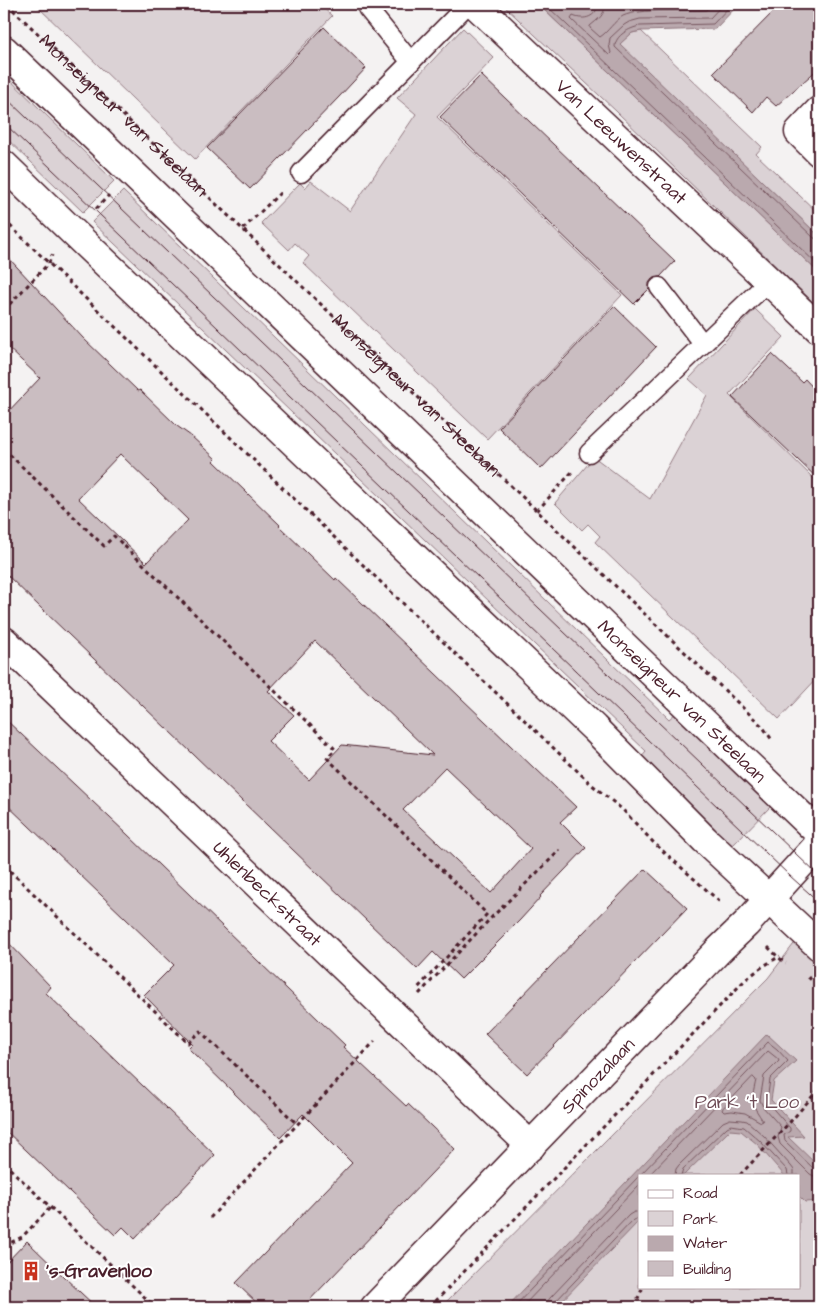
<svg xmlns="http://www.w3.org/2000/svg" width="823" height="1311" viewBox="0 0 823 1311" font-family="'Architects Daughter',sans-serif">
  <rect width="100%" height="100%" fill="#f4f2f2"/>
  <filter id="ink" filterUnits="userSpaceOnUse"><feTurbulence type="fractalNoise" baseFrequency=".02" numOctaves="2"/><feDisplacementMap in="SourceGraphic" scale="10" xChannelSelector="R" yChannelSelector="G"/><feConvolveMatrix kernelMatrix="1 2 1 2 8 2 1 2 1" color-interpolation-filters="sRGB"/></filter>
  <g filter="url(#ink)">
    <g fill="#dbd2d5" stroke="#927880" fill-rule="evenodd">
      <path d="M37 4H319L332 16 195 159 36 5Z"/>
      <path d="M502 4H538L819 273V308L617 112Z"/>
      <path d="M463 28 494 58 437 117 622 295 487 439 303 263 309 256 295 243 289 250 261 223 300 183 305 188 311 181 350 211 416 114 397 98Z"/>
      <path d="M641 31 762 147 756 154 819 214V236L619 44 632 33Z"/>
      <path d="M4 74 114 181 83 212 4 136Z"/>
      <path d="M123 191 669 719 676 713 771 806 732 846 640 758 646 751 92 222Z"/>
      <path d="M755 309 784 337 729 395 819 484V676L779 719 595 542 600 536 588 524 582 530 555 503 594 457 650 499 707 395 689 379Z"/>
      <path d="M819 911V1307H441L768 978ZM639 1175H799V1287H639Z"/>
    </g>
    <g fill="#baa9ae" stroke="#8d727a">
      <path d="M538 4H577L581 7 595 4H739L715 29 641 31 632 33 620 44 819 236V273Z"/>
      <path d="M767 1034 796 1061 774 1081 771 1100 804 1136 788 1137 819 1167V1201L805 1202 799 1196V1175H784L757 1144 741 1131 730 1130 684 1175H639V1221L556 1307H507Z"/>
    </g>
    <g fill="none" stroke-linecap="round" stroke-linejoin="round">
      <g stroke="#77565f" stroke-width="1">
        <path d="M545 4 819 266"/>
        <path d="M598 4C597 17 584 21 573 16L571 19 609 55 611 53 609 45 610 38 624 25 629 22 640 19 710 18 723 4"/>
        <path d="M605 4C605 16 598 19 590 26V28L600 37C608 32 614 21 623 16 640 8 686 11 706 10L713 4"/>
        <path d="M732 4 713 24 640 26C630 28 615 35 615 47L814 238 819 239"/>
        <path d="M753 1077 756 1080C754 1090 750 1101 756 1110 758 1114 761 1117 763 1121L761 1122 745 1113 732 1111 724 1112 722 1110 723 1108Z"/>
        <path d="M640 1175 768 1042 777 1049 788 1061 770 1079 767 1102 790 1128V1131L784 1135 785 1141 814 1169 819 1170"/>
        <path d="M649 1175 768 1051 778 1059 779 1061 764 1076 760 1100 763 1107 781 1127 778 1137 780 1144 810 1174 814 1176 819 1177"/>
        <path d="M675 1175 676 1169 679 1165 723 1122 730 1119 742 1120 747 1121 764 1136 791 1166 794 1170V1175"/>
        <path d="M681 1175 683 1169 727 1127 731 1125 744 1127 760 1141 787 1170 788 1175"/>
        <path d="M514 1307 639 1176"/>
        <path d="M522 1307 639 1185"/>
        <path d="M547 1307V1302L550 1298 629 1215 634 1212H639"/>
        <path d="M553 1307 555 1302 633 1220 639 1218"/>
      </g>
    </g>
    <g fill="#cabdc1" stroke="#4a1f2b" fill-rule="evenodd">
      <path d="M781 4H819V68L776 106 766 97 753 112 713 73Z"/>
      <path d="M324 27 366 68 339 97 250 189 207 148Z"/>
      <path d="M481 75 675 261 660 277 652 279 649 283V289L634 304 440 117Z"/>
      <path d="M4 253 83 338 138 391 140 390 177 426 191 436 216 459 214 461 280 525 279 526 335 580 336 578 535 769V768L576 807 560 822 586 848 540 896 541 897 520 920 461 979 433 952 417 969 43 610 4 572V416L40 378 4 344ZM120 454 188 520 146 563 78 498ZM315 641 433 755 342 745 309 780 268 741 294 715 268 691ZM445 767 531 849 491 893 403 810Z"/>
      <path d="M614 306 656 347 541 469 499 428Z"/>
      <path d="M772 354 802 382 805 379 819 394V480L732 397Z"/>
      <path d="M4 718 127 834 320 1021 345 1045 343 1047 406 1106 408 1104 455 1149 303 1307H261L236 1283 352 1163 303 1114 280 1138 188 1048 192 1044 144 995 174 965 4 802Z"/>
      <path d="M645 869 687 908 527 1074 485 1034Z"/>
      <path d="M4 938 51 987 46 993 215 1155 135 1239 123 1227 115 1235 4 1129Z"/>
      <path d="M27 1241 64 1277 96 1307H4V1265Z"/>
    </g>
    <g fill="none" stroke-linecap="round" stroke-linejoin="round">
      <defs>
        <g id="lane">
          <path d="M367 8 411 62"/>
          <path d="M301 173 468 4"/>
          <path d="M659 287 703 344"/>
          <path d="M589 453 769 281"/>
        </g>
        <g id="street">
          <path id="s2" d="M475 4 769 281 819 329"/>
          <path d="M819 111 799 132 819 152"/>
          <path id="s3" d="M4 641 397 1018 531 1146"/>
        </g>
        <g id="secondary">
          <path id="s4" d="M4 50 819 833"/>
          <path d="M4 165 73 232 594 728 705 840 819 946"/>
          <path id="s5" d="M375 1307 718 951 746 924 819 844"/>
        </g>
      </defs>
      <use href="#lane" stroke="#4a1f2b" stroke-width="21"/>
      <use href="#street" stroke="#4a1f2b" stroke-width="31"/>
      <use href="#secondary" stroke="#4a1f2b" stroke-width="31"/>
      <g stroke="#4a1f2b" stroke-width="3" stroke-dasharray="4 4" stroke-linecap="butt">
        <path id="s1" d="M7 4 763 727 772 740"/>
        <path d="M96 209 109 195"/>
        <path d="M4 220 591 784 623 810 654 843 720 902"/>
        <path d="M243 229 282 191"/>
        <path d="M4 310 49 263 52 255"/>
        <path d="M4 449 104 546 114 536 335 749 327 758 487 914 416 990"/>
        <path d="M537 511 572 472"/>
        <path d="M4 841 9 846 4 852"/>
        <path d="M4 865 188 1043 200 1031 297 1124"/>
        <path d="M768 947 779 958 786 963"/>
        <path d="M808 977 819 987"/>
        <path d="M419 994 491 918 560 850"/>
        <path d="M4 1163 155 1307"/>
        <path d="M740 1175 790 1122 819 1089"/>
        <path d="M210 1218 375 1041"/>
        <path d="M4 1246 22 1237 50 1208"/>
        <path d="M430 1307 745 980 762 967 780 956"/>
        <path d="M634 1307 643 1287"/>
      </g>
      <use href="#lane" stroke="#fff" stroke-width="18"/>
      <use href="#street" stroke="#fff" stroke-width="28"/>
      <use href="#secondary" stroke="#fff" stroke-width="28"/>
      <g stroke="#4a1f2b" stroke-width="1">
        <path d="M4 96 819 876"/>
        <path d="M4 123 790 876 819 902"/>
      </g>
    </g>
  </g>
  <defs>
    <symbol id="building-bare" viewBox="-9 -9 18 18"><path d="M-4-6H4V6H1V3H-1V6H-4ZM-2.5-4.3h1.7v1.8h-1.7ZM.8-4.3h1.7v1.8H.8ZM-2.5-1h1.7V.8h-1.7ZM.8-1h1.7V.8H.8Z" fill="#c8321e" stroke="#fff" stroke-width="2.5" paint-order="stroke"/></symbol>
  </defs>
  <g fill-rule="evenodd">
    <use href="#building-bare" x="17" y="1257" width="28" height="28"/>
  </g>
  <g text-anchor="middle" dominant-baseline="central" stroke-width="4" stroke-linejoin="round" paint-order="stroke">
    <g font-size="19" fill="#4a1f2b" stroke="#fff">
      <text stroke="none"><textPath href="#s1" startOffset="161">Monseigneur van Steelaan</textPath></text>
      <text stroke="none"><textPath href="#s2" startOffset="201">Van Leeuwenstraat</textPath></text>
      <text stroke="none"><textPath href="#s1" startOffset="566">Monseigneur van Steelaan</textPath></text>
      <text stroke="none"><textPath href="#s4" startOffset="940">Monseigneur van Steelaan</textPath></text>
      <text stroke="none"><textPath href="#s3" startOffset="365">Uhlenbeckstraat</textPath></text>
      <text stroke="none"><textPath href="#s5" startOffset="321">Spinozalaan</textPath></text>
    </g>
    <g font-size="19" fill="#6e4c56" stroke="#fff">
      <text x="747" y="1102">Park 't Loo</text>
    </g>
    <g font-size="19" font-weight="bold" fill="#4a1f2b" stroke="#fff" text-anchor="start">
      <text x="46" y="1271">'s-Gravenloo</text>
    </g>
  </g>
  <rect width="823" height="1311" fill="none" stroke="#fff" stroke-width="20"/>
  <rect x="10" y="10" width="803" height="1291" fill="none" stroke="#4a1f2b" stroke-width="2" filter="url(#ink)"/>
  <rect x="638" y="1174" width="162" height="115" fill="#ffffff" stroke="#b7a5aa"/>
  <rect x="648" y="1190" width="25" height="8" fill="#ffffff" stroke="#b7a5aa"/>
  <text x="683" y="1198" font-size="15" fill="#4a1f2b">Road</text>
  <rect x="648" y="1211" width="25" height="15" fill="#dbd2d5" stroke="#b7a5aa"/>
  <text x="683" y="1224" font-size="15" fill="#4a1f2b">Park</text>
  <rect x="648" y="1236" width="25" height="15" fill="#baa9ae" stroke="#b7a5aa"/>
  <text x="683" y="1248" font-size="15" fill="#4a1f2b">Water</text>
  <rect x="648" y="1261" width="25" height="15" fill="#cabdc1" stroke="#b7a5aa"/>
  <text x="683" y="1274" font-size="15" fill="#4a1f2b">Building</text>
</svg>
